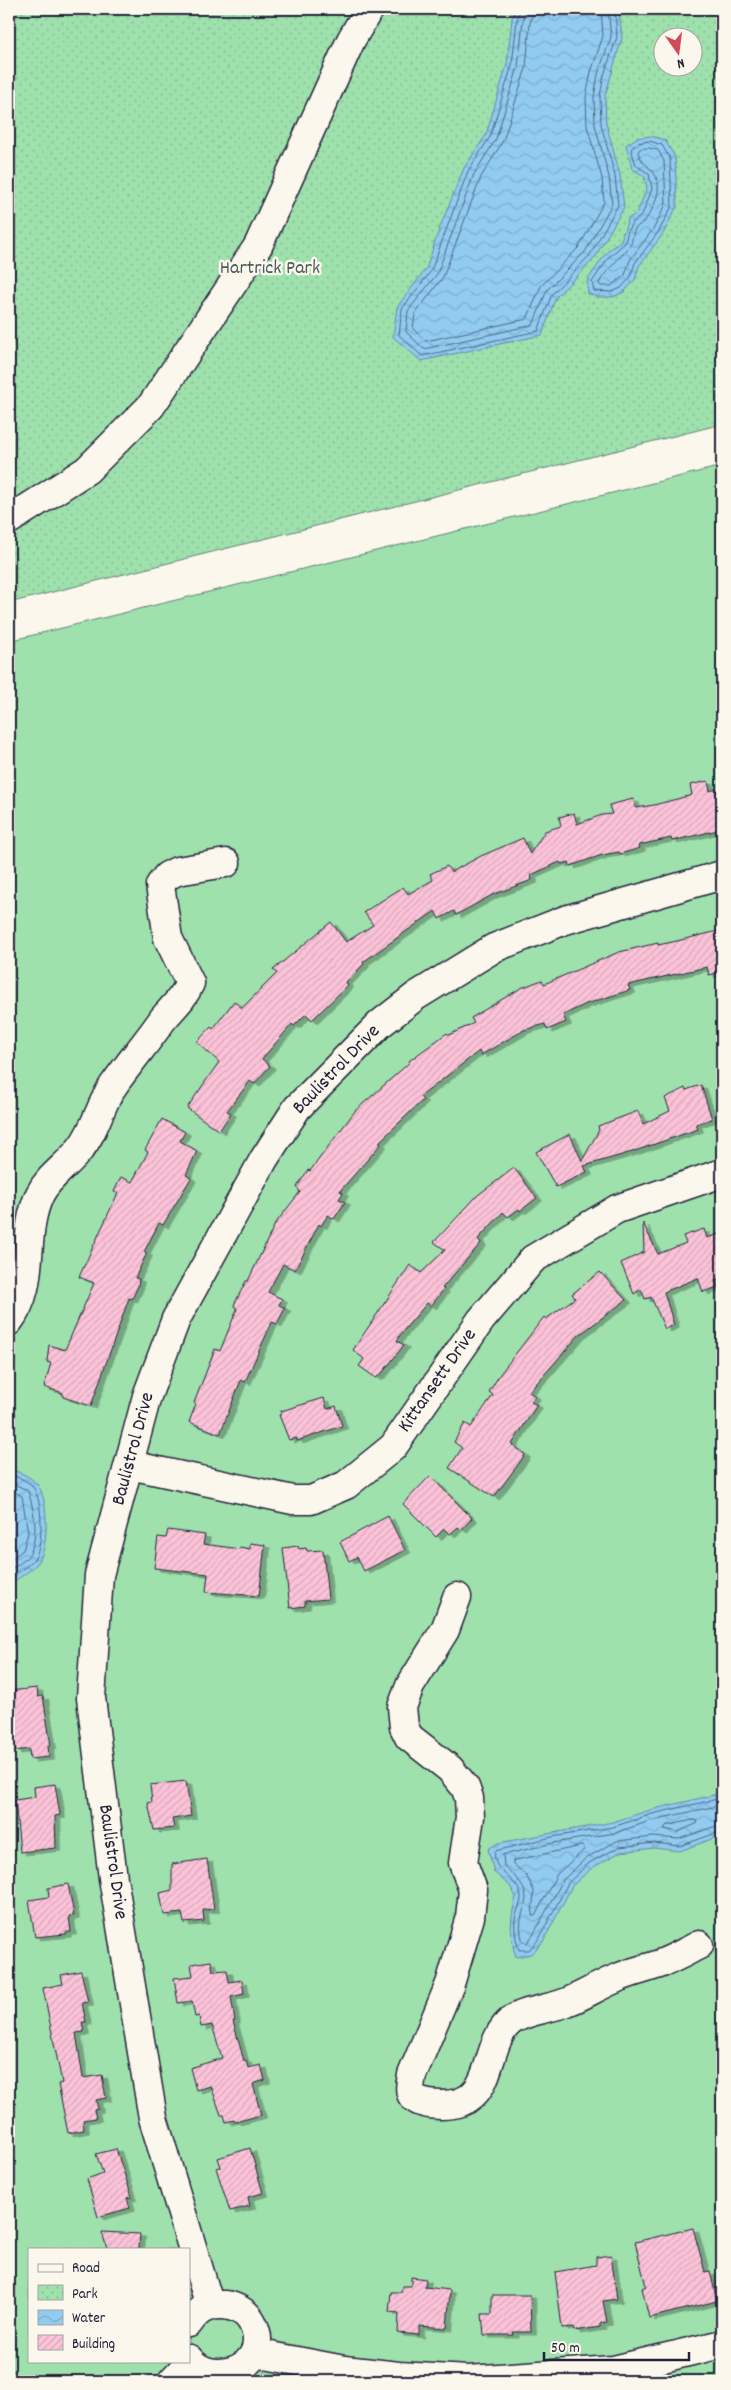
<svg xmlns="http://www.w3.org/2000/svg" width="731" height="2390" viewBox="0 0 731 2390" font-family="Dekko,sans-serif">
  <defs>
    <pattern id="park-dots" width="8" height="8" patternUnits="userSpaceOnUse" patternTransform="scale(1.25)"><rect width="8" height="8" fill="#9ee1ad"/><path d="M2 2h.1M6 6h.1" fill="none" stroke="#88c196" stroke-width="1.8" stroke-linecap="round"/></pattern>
    <pattern id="water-waves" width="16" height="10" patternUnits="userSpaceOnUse" patternTransform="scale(1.25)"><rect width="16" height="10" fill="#91cbf0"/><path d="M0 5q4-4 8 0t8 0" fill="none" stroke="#7daecf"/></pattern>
    <pattern id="building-hatch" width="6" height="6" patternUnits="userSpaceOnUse" patternTransform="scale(1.25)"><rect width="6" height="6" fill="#fcc3d8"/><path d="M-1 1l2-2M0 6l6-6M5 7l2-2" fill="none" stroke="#d8a7ba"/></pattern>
    <filter id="shadow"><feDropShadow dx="5.5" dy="3" stdDeviation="0" flood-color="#0004"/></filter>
  </defs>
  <rect width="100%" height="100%" fill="#fbf7ec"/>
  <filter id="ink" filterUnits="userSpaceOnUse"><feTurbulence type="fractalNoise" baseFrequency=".02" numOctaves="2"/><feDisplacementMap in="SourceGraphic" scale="10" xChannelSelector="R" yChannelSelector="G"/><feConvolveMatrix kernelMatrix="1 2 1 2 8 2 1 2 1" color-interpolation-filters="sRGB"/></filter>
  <g filter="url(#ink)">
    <path fill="#9ee1ad" stroke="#608274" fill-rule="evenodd" d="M722 466V2381H9V641ZM29 2249H189V2361H29Z"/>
    <path fill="url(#park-dots)" stroke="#608274" fill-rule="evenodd" d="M9 9H722V424L9 603ZM664 38H694V68H664Z"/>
    <g fill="url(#water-waves)" stroke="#6587a8">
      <path d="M516 9H619L622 38 605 96 606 123 620 175 624 207 594 259 556 297 542 335 421 361 393 337 397 307 426 269 440 227 464 168 486 135 507 64 512 18Z"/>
      <path d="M651 136 665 140 675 157 677 206 663 234 639 266 635 280 624 292 613 297H598L588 294 587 281 606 253 621 240 628 219 637 213 647 188 644 176 632 169 626 145 636 138Z"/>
      <path d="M9 1469C18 1472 29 1475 36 1483 49 1495 49 1546 39 1561 33 1570 18 1578 9 1585Z"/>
      <path d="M722 1793V1835L680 1851 654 1848 620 1852 592 1868 572 1886 543 1942 531 1954 516 1957C509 1935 510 1920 516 1897L510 1886 494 1872 488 1849 498 1843 613 1822 650 1810Z"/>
    </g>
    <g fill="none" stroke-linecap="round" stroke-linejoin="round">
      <g stroke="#4e6683" stroke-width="1">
        <path d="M520 9 517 20 512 65 490 137 468 171 431 271 402 309 399 335 422 356 538 331 552 294 590 255 618 205 615 176 601 124 600 96 604 75 617 37 615 9"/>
        <path d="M526 9 523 21 518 67 496 139 474 174 437 274 408 311 406 332 424 349 533 325 547 290 585 252 612 204 609 177 595 125 594 97 598 74 611 37 608 9"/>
        <path d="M534 9 530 23 526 68 503 141 481 177 443 277 415 314 413 329 426 341 527 319 541 286 579 247 604 202 602 178 587 126 586 97 591 72 603 36 601 9"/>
        <path d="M650 141 662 145 670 159 672 206 659 231 635 263 630 278 621 288 612 292 594 291 592 282 609 257 625 243 628 230 632 223 642 215 652 189 649 174 636 165 631 149 638 143Z"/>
        <path d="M649 148 658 150 664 161 666 204 654 228 630 260 625 275 611 286H601L599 283C609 266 618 261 629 247 633 242 632 235 635 229 638 225 643 223 646 219 653 210 660 193 658 183 653 164 642 167 638 152L640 149Z"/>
        <path d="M9 1474C16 1477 28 1480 33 1487 43 1500 44 1547 34 1559 27 1567 17 1573 9 1579"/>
        <path d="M9 1481 28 1491C34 1510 39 1534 30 1553 27 1560 15 1566 9 1571"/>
        <path d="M9 1489 22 1496 28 1533 23 1550 9 1561"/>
        <path d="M722 1798 652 1814 613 1827 552 1837 495 1851C491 1873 518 1877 521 1896 522 1903 516 1912 515 1919 514 1930 516 1940 519 1950H529L539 1939 568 1883 589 1863 619 1847 654 1843 680 1846 722 1831"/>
        <path d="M722 1805 653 1820 615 1833 553 1843 503 1855 504 1866C547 1904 511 1904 523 1942L527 1943 533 1935 563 1880 586 1858 617 1841 653 1837 679 1839 722 1824"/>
        <path d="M694 1820 697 1821 696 1824 678 1832 664 1829 666 1826Z"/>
        <path d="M583 1846 585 1849 557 1874 535 1916H532L534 1891 526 1875 513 1864V1861Z"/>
      </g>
    </g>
    <g fill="url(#building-hatch)" stroke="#22223b" filter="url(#shadow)">
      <path d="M708 781 710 791 716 789 722 815V829L672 841 671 838 639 845 640 848 620 854 619 852 602 855 570 866 569 862 561 864 560 862 531 875 532 880 492 895 456 915 454 911 439 919 435 911 363 962 364 964 346 982 348 985 312 1020 306 1014 294 1026 292 1024 262 1059 270 1066 254 1084 250 1081 227 1111 231 1113 219 1131 187 1108 219 1062 197 1042 211 1027 213 1029 234 1001 242 1008 277 973 273 970 331 922 346 942 373 925 364 912 403 887 408 894 433 880 430 874 447 866 451 872 481 856 523 838 530 854 545 831 561 826 559 817 574 813 577 824 602 815 612 814 609 805 633 799 636 808 654 805 692 795 690 785Z"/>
      <path d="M722 930V972L709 975 707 967 628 985 630 990 586 1004 563 1015 566 1022 547 1030 545 1024 524 1030 481 1055 479 1051 420 1097 423 1100 379 1142 381 1144 340 1191 343 1193 339 1199 345 1202 334 1219 328 1215 321 1226 319 1224 295 1270 283 1264 268 1292 282 1299 279 1305 285 1308 277 1324 272 1322 245 1382 241 1380 220 1434 189 1422 196 1404 194 1403 215 1349 220 1351 237 1309 234 1305 246 1281H248L275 1224 300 1192 297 1187 308 1170 310 1171 355 1111 410 1062 409 1061 447 1033 449 1035 474 1023 471 1018 521 988 542 980 544 984 619 952 658 943V945L677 941Z"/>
      <path d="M701 1085 712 1119 696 1124 698 1129 632 1152 584 1166 587 1172 556 1187 536 1152 570 1134 582 1161 599 1130 598 1126 638 1111 643 1124 670 1111 665 1098 685 1088 686 1090Z"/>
      <path d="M162 1119 185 1132 180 1141 197 1151 186 1175 191 1178 163 1225 159 1223 144 1252 147 1253 135 1278 139 1279 138 1286 132 1299 129 1298 91 1406 63 1397V1393L44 1387 51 1363 47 1362 49 1345 65 1350 94 1283 79 1277 118 1193 114 1192 121 1177 132 1182 148 1152 145 1150Z"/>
      <path d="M514 1168 537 1198 520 1211 519 1209 508 1217 503 1212 478 1239 481 1243 442 1288 444 1289 431 1306 427 1303 400 1335 397 1341 404 1345 383 1372 376 1378 359 1366 364 1359 353 1350 410 1265 421 1273 445 1250 434 1242 478 1195Z"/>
      <path d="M643 1223 658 1254 686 1243 683 1236 704 1229 707 1238 722 1233V1279L715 1281 718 1287 703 1292 698 1278 664 1292 674 1325 665 1329 651 1297 645 1299 641 1289 634 1294 621 1263 644 1252Z"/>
      <path d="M600 1272 626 1300 579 1335 529 1392 535 1396 531 1402 537 1405 512 1444 525 1455 494 1497 449 1468 462 1448 454 1442 465 1423 471 1427 493 1395 489 1392 500 1374 544 1317 546 1319 575 1298 572 1294Z"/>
      <path d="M324 1398 327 1409 336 1406 342 1426 297 1441V1438L289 1440 279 1415H281V1411Z"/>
      <path d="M430 1476 472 1518 461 1530 458 1527 450 1534 444 1529 436 1537 403 1504Z"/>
      <path d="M388 1516 405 1550 364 1571 357 1557 349 1561 340 1542Z"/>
      <path d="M168 1530 205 1535 203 1544 240 1549V1547L250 1549V1543L265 1545 259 1596 206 1592 208 1574 154 1568 158 1537 166 1538Z"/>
      <path d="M298 1546 299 1549 306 1548 307 1551 323 1550 328 1599 305 1601V1606L290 1608 283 1548Z"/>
      <path d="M37 1688 38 1697 43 1696 51 1746H48L49 1757 30 1759 29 1749 15 1751 9 1723V1691Z"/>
      <path d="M186 1781 191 1816 172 1819 174 1828 154 1830 148 1803 152 1802 150 1785Z"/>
      <path d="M55 1784 60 1815 55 1816 56 1848 20 1852 15 1800 35 1797 34 1787Z"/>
      <path d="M207 1859 214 1909 203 1910 204 1921 184 1923 182 1913 164 1915 160 1893 172 1890V1864Z"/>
      <path d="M68 1884 74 1915 69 1916 71 1932H66V1934L35 1937 29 1900 49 1897 48 1888Z"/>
      <path d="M211 1961 213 1971 227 1970 229 1982 242 1980 244 1994 231 1997 235 2021H233L244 2061 246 2060 248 2068 261 2065 265 2080 253 2084 261 2115 235 2122 234 2120 226 2122 224 2115H221L211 2086 196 2090 190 2068 222 2058 212 2025 201 2027 199 2016 195 2017 192 2001 178 2003 174 1978 193 1976 191 1964Z"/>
      <path d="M81 1971 88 2002 82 2003 86 2022H82L84 2032 76 2033 83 2078 102 2075 106 2098 96 2100 98 2109 94 2110 96 2118 83 2120 84 2130 68 2133 58 2084 62 2083 43 1988 63 1984 61 1975Z"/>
      <path d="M250 2148 263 2193 248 2197 250 2206 230 2211 216 2168 221 2167 218 2158Z"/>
      <path d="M116 2149 132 2197 127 2198 130 2208 98 2217 87 2179 103 2173 96 2154Z"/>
      <path d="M693 2228 705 2272 710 2271 717 2301 649 2318 642 2288 646 2286 635 2242Z"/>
      <path d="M102 2232 140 2234 139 2249H107Z"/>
      <path d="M611 2255 617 2299 603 2301 607 2322 600 2323V2327L575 2331 574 2327 562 2328 555 2272 596 2265V2257Z"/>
      <path d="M411 2277 426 2279 425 2287 450 2290 447 2328 419 2326V2335L398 2333 399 2313 389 2312 391 2292H401L402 2286H411Z"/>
      <path d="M492 2295H530L531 2332H513L514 2335H484L482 2314H492Z"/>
    </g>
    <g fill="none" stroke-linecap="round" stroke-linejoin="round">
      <defs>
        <g id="minor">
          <path d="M9 520 87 470 151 406 258 246 351 40 369 9"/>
          <path d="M9 1321C38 1283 20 1236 40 1194 49 1176 68 1165 80 1149 95 1131 100 1105 113 1086 129 1063 147 1042 163 1019 173 1007 184 998 190 983L168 938 160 885 167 876 177 871 226 863"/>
          <path d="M130 1465 293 1500H311L346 1485 393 1447 481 1320 533 1259 617 1209 722 1173"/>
          <path d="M457 1597 445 1630 410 1686 402 1707 404 1727 409 1737 450 1769 465 1787 469 1798 470 1817 463 1863 473 1890 470 1917 450 1984 412 2075C411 2082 408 2091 413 2097 422 2107 450 2106 461 2102 495 2089 485 2040 512 2020 527 2010 550 2009 567 2002 583 1996 598 1986 615 1979 630 1972 646 1969 662 1963 675 1958 687 1951 699 1945"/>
          <path d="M210 2306 153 2118 113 1878 91 1698 99 1575 147 1396 176 1319 264 1159 297 1108 380 1024 416 996 494 948 565 920 722 875"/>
          <path d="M189 2323C197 2310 208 2304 224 2305 235 2306 247 2312 252 2322 275 2366 213 2390 189 2359"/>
          <path d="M255 2353 344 2370 399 2376 468 2380 613 2370 722 2344"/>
          <path d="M172 2381 190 2362"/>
        </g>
      </defs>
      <use href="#minor" stroke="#22223b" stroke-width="31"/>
      <use href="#minor" stroke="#fbf7ec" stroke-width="28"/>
    </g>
  </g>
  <g text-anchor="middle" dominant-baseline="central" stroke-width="5" stroke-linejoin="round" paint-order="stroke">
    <g font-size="20" fill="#475b5d" stroke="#fbf7ec">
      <text x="270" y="269">Hartrick Park</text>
    </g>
    <g font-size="20" fill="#22223b" stroke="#fbf7ec">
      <text transform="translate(337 1070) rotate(-46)">Baulistrol Drive</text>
      <text transform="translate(438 1381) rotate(-55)">Kittansett Drive</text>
      <text transform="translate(134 1449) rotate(-75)">Baulistrol Drive</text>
      <text transform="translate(112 1862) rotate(82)">Baulistrol Drive</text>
    </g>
  </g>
  <rect width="731" height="2390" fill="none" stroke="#fbf7ec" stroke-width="30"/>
  <rect x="15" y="15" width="701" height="2360" fill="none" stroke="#22223b" stroke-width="2" filter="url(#ink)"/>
  <rect x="28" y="2248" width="162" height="115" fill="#fbf7ec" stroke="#a4a2a5"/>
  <rect x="38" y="2264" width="25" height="8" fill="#fbf7ec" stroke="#a4a2a5"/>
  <text x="72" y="2272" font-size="15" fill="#22223b">Road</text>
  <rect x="38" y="2285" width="25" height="15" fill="url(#park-dots)" stroke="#a4a2a5"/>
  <text x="72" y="2298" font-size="15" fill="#22223b">Park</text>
  <rect x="38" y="2310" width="25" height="15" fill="url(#water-waves)" stroke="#a4a2a5"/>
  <text x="72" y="2322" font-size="15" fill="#22223b">Water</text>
  <rect x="38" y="2335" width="25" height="15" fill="url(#building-hatch)" stroke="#a4a2a5"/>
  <text x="72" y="2348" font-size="15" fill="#22223b">Building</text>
  <g transform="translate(678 52) rotate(166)"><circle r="24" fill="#fbf7ec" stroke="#a4a2a5"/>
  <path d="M0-4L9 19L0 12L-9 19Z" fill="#d1495b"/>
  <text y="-8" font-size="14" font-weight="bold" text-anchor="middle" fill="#22223b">N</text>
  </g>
  <path d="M544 2352v8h145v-8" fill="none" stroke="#22223b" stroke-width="2.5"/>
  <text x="551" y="2352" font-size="15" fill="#22223b" stroke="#fbf7ec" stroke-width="4" paint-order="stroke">50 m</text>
</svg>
